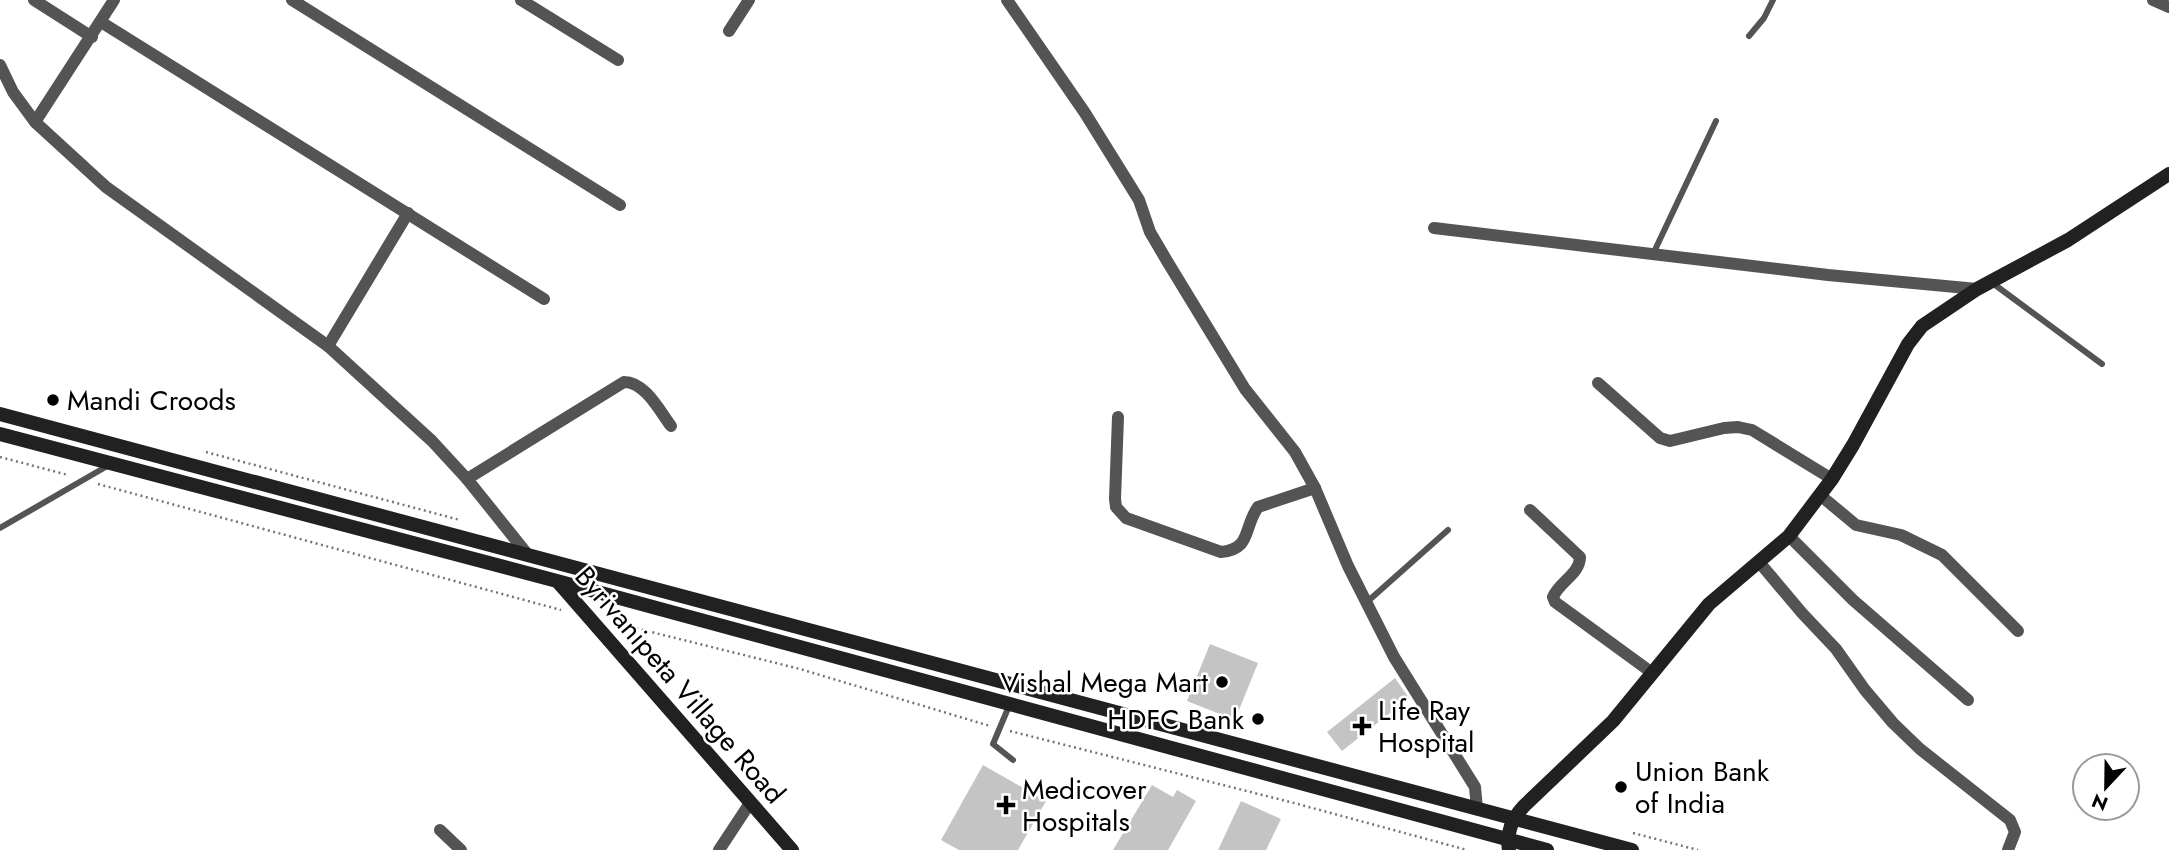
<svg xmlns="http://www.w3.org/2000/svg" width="2169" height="850" viewBox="0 0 2169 850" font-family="Jost,sans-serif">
  <rect width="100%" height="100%" fill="#fff"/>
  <g fill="#c4c4c4">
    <path d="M1210 644 1258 663 1235 720 1187 701Z"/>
    <path d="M1395 678 1409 698 1342 751 1327 732Z"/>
    <path d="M983 765 1046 801 1018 850H959L941 840Z"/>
    <path d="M1152 785 1173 797 1177 790 1196 801 1168 850H1113Z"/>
    <path d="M1241 801 1281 819 1266 850H1218Z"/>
  </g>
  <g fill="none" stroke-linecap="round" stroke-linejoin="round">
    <g stroke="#767676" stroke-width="2.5" stroke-dasharray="2 3.5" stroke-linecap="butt">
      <path d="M206 452 460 520"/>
      <path d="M0 457 68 475"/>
      <path d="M98 484 561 610"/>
      <path d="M615 623 800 669 990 726"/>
      <path d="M1010 731 1294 803 1467 850"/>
      <path d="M1633 833 1698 850"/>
    </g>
    <g stroke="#545454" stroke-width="6">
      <path d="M1749 36 1764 18 1773 0"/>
      <path d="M1653 254 1716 121"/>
      <path d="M1991 282 2102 364"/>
      <path d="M0 528 109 465"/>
      <path d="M1367 602 1448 530"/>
      <path d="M1009 706 993 744 1013 760"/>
    </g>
    <g stroke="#545454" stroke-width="12">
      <path d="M34 0 92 37"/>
      <path d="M292 0 620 205"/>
      <path d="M521 0 618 60"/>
      <path d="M1007 0 1085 113 1139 200 1150 232 1167 261 1245 389 1295 452 1315 488 1348 566 1394 657 1475 787 1477 809"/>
      <path d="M2153 0 2169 7"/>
      <path d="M101 22 544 299"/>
      <path d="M729 31 749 0"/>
      <path d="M0 65 13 92 35 122 106 187 328 346 432 441 467 479 528 555"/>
      <path d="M35 122 114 0"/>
      <path d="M1434 228 1828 275 1977 289"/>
      <path d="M328 346 408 213"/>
      <path d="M1598 383 1660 438 1670 441 1724 428 1738 427 1752 430 1832 479"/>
      <path d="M1118 417 1115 499 1116 507 1126 518 1221 552C1252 549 1243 528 1258 507L1315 488"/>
      <path d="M467 479 624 382C645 382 659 410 671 426"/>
      <path d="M1820 495 1856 525 1901 535 1942 555 2018 631"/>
      <path d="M1530 510 1580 557C1580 574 1559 582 1553 597L1555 602 1651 672"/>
      <path d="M1789 536 1853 600 1968 700"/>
      <path d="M1759 562 1802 613 1836 649 1865 690 1893 723 1920 749 2010 820 2015 832 2008 850"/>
      <path d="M440 830 461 850"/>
      <path d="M719 850 750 803"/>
    </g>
    <g stroke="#212121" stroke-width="14">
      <path d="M0 414 1632 850"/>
      <path d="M0 434 557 581 1547 850"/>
      <path d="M558 582 792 850"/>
      <path d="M1509 850C1506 832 1512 819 1524 806L1613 721 1709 604 1789 536 1832 479 1853 445 1908 344 1922 326 1977 289 2068 240 2169 174"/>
    </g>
  </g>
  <g fill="#000" stroke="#fff" stroke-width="2.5">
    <circle cx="53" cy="400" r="7"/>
    <circle cx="1222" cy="682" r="7"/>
    <circle cx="1258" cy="719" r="7"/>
    <path d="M1358.5 715.5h7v7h7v7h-7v7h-7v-7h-7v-7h7z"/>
    <circle cx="1621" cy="787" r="7"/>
    <path d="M1002.5 794.5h7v7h7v7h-7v7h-7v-7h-7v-7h7z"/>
  </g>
  <g text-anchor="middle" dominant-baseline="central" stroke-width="5" stroke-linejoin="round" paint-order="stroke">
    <g font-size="28" fill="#000" stroke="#fff" text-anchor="start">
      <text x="67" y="400">Mandi Croods</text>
      <text x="1208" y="682" text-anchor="end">Vishal Mega Mart</text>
      <text x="1378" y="710">Life Ray<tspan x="1378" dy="32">Hospital</tspan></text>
      <text x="1244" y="719" text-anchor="end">HDFC Bank</text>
      <text x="1635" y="771">Union Bank<tspan x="1635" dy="32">of India</tspan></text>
      <text x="1022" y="789">Medicover<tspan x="1022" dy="32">Hospitals</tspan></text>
    </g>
    <g font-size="28" fill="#000" stroke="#fff">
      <text transform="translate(680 685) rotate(49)">Byrivanipeta Village Road</text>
    </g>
  </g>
  <g transform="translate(2106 787) rotate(202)"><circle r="33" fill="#ffffff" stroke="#999999" stroke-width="2"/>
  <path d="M0-5L12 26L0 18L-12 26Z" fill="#000000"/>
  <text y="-10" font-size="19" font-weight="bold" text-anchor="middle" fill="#000000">N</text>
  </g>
</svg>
